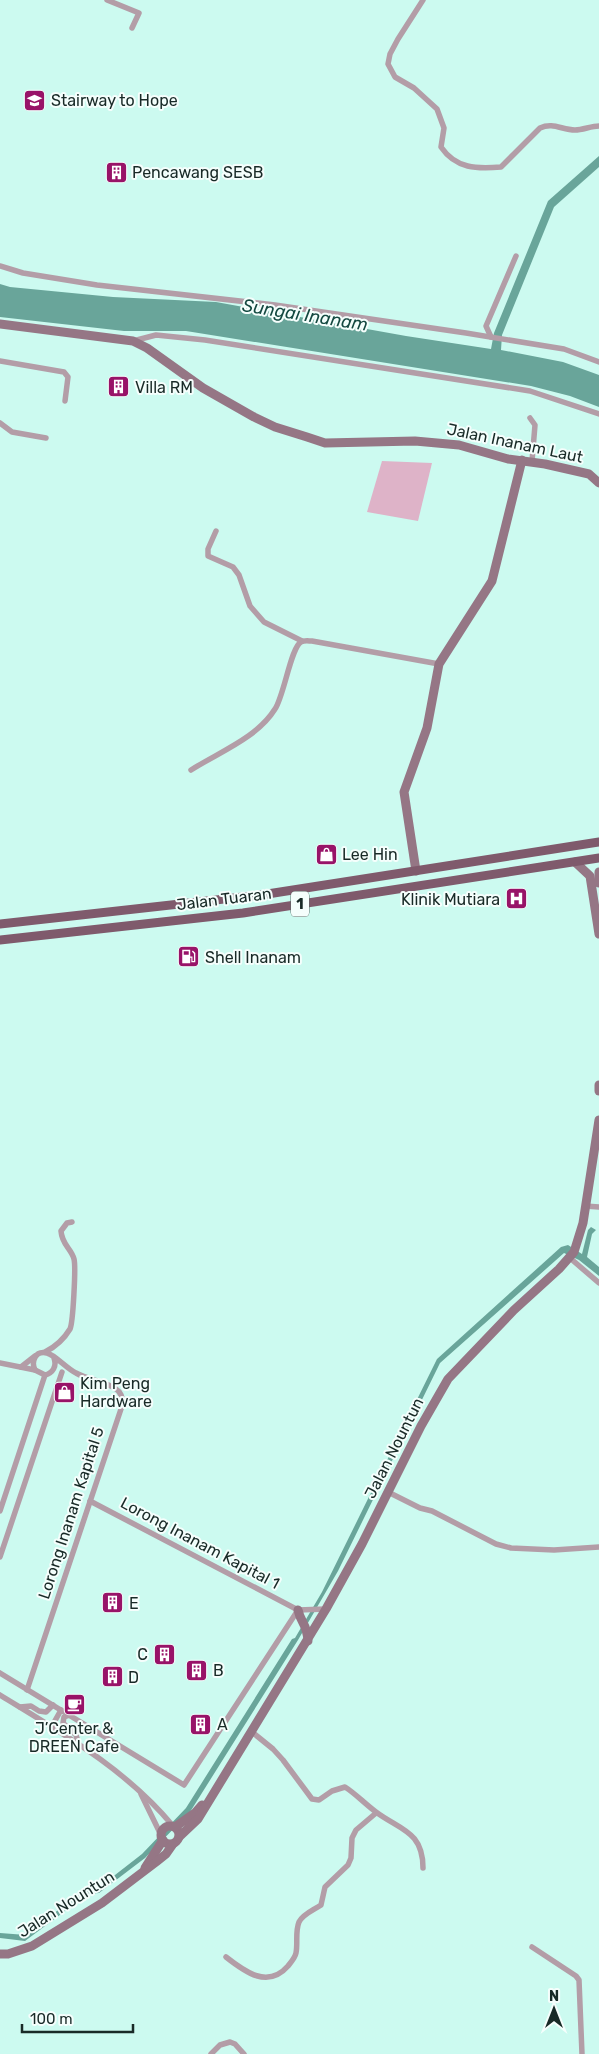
<svg xmlns="http://www.w3.org/2000/svg" width="599" height="2054" font-family="Rubik,sans-serif">
<style>
.green{fill:#deb3c8}
.water{fill:#69a59a}
.lines{fill:none;stroke-linecap:round;stroke-linejoin:round}
.street{stroke:#b39da7;stroke-width:5.5}
.secondary{stroke:#957685;stroke-width:9}
.primary{stroke:#7f5a6c;stroke-width:9}
.labels{text-anchor:middle;dominant-baseline:central;stroke-width:4;stroke-linejoin:round;paint-order:stroke}
.shield{fill:#f5fefc;stroke:#5a6a67;stroke-width:1}
.shield-label{font-size:15px;font-weight:bold;fill:#182a27}
.poi-label{font-size:16px;fill:#182a27;stroke:#f5fefc;text-anchor:start}
.street-label{font-size:16px;fill:#182a27;stroke:#f5fefc}
.water-label{font-size:18px;font-style:italic;fill:#144941;stroke:#f5fefc}
</style>
<rect width="100%" height="100%" fill="#ccfaf0"/>
<path class="green" d="M382 461 432 463 418 521 367 512Z"/>
<g class="water">
<path d="M599 156V167L554 207 502 335 501 350 563 362 599 375V407L570 396 531 386 186 331H124L0 317V284L10 287 113 297 216 302 406 336 491 349 494 333 548 201Z"/>
<path d="M591 1227 596 1230 592 1234 587 1257 599 1267V1276L579 1260 564 1253 440 1363 338 1571 298 1640 190 1812 145 1858 99 1893 88 1894 25 1941 0 1938V1933L26 1935 85 1889H97L142 1854 186 1808 292 1639 295 1638 322 1592 437 1359 561 1247 568 1245 582 1254 588 1230Z"/>
</g>
<g class="lines">
<g class="street">
<path d="M107 0 139 13 132 28"/>
<path d="M423 0 398 39 390 54 388 64 395 77 414 88 437 109 444 128 441 147C456 169 477 169 501 167L540 128C553 122 562 130 575 130 583 130 591 126 599 126"/>
<path d="M0 266 23 273 97 285 275 305 466 333 564 349 599 362"/>
<path d="M491 337 486 326 516 256"/>
<path d="M133 341 156 335 205 340 530 391 599 414"/>
<path d="M0 361 64 372 68 377 65 401"/>
<path d="M530 418 535 425 532 461"/>
<path d="M0 423 12 432 46 438"/>
<path d="M216 531 208 549V556L233 567 239 575 250 606 264 622 302 641"/>
<path d="M191 770C219 752 257 738 275 709 284 696 291 647 301 642 304 640 309 641 312 641L439 664"/>
<path d="M585 1206 599 1207"/>
<path d="M570 1258 599 1283"/>
<path d="M45 1352C55 1347 64 1339 70 1329 73 1323 76 1267 74 1259 71 1248 62 1245 61 1231L67 1223 72 1222"/>
<path d="M0 1363 35 1370"/>
<path d="M21 1367 35 1356"/>
<path d="M388 1492 420 1508 432 1511 496 1544 511 1548 554 1550 599 1547"/>
<path d="M90 1501 298 1610"/>
<path d="M0 1511 45 1375"/>
<path d="M0 1557 62 1372"/>
<path d="M298 1610 326 1609"/>
<path d="M0 1673 184 1785 298 1610"/>
<path d="M27 1690 123 1403C122 1397 121 1392 116 1389 105 1381 88 1380 76 1373 67 1369 55 1355 47 1353 35 1350 31 1362 35 1370L45 1375C53 1373 57 1366 54 1358"/>
<path d="M0 1695C62 1733 126 1769 173 1826"/>
<path d="M20 1707 31 1706 39 1711 46 1712 53 1705"/>
<path d="M70 1715 64 1717 63 1723 76 1735 79 1745"/>
<path d="M52 1726 61 1710"/>
<path d="M252 1732 273 1749 283 1760 312 1799 319 1800 332 1791 345 1787C356 1794 365 1804 376 1812 400 1830 423 1831 423 1868"/>
<path d="M141 1794 161 1835"/>
<path d="M532 1947 576 1976 579 1980 582 2054"/>
<path d="M226 1957C245 1972 268 1989 288 1966 291 1962 295 1958 296 1953 298 1943 295 1932 299 1922 303 1914 314 1910 321 1905L325 1887 348 1865 351 1858 352 1838 356 1830 376 1813"/>
<path d="M211 2054 220 2045 230 2042 235 2044 244 2054"/>
</g>
<g class="secondary">
<path d="M0 324 133 341 147 348 203 388 254 417 275 427 307 437 325 443 415 441 459 445 508 459 545 464 589 474 599 483"/>
<path d="M575 862 590 876 599 934"/>
<path d="M416 871 404 792 427 728 439 664 492 581 522 460"/>
<path d="M599 872V883"/>
<path d="M599 1085V1091"/>
<path d="M298 1610C301 1624 307 1623 308 1641"/>
<circle cx="170" cy="1835" r="9"/>
<path d="M175 1827 195 1813 202 1805"/>
<path d="M179 1837 198 1819 326 1609 362 1544 421 1426 448 1379 514 1310 559 1269 574 1252 583 1223 599 1120"/>
<path d="M145 1868 163 1840"/>
<path d="M0 1954H8L32 1946 102 1903 156 1862 166 1854 173 1844"/>
</g>
<g class="primary">
<path d="M0 924 261 895 599 842"/>
<path d="M0 940 243 913 599 858"/>
</g>
</g>
<defs>
<symbol id="school-square" viewBox="-11 -11 22 22"><rect x="-9" y="-9" width="18" height="18" rx="4" fill="#981368" stroke="#f5fefc"/><path d="M0-5L7-2L0 1L-7-2ZM-4 1L0 2.5L4 1V4Q0 6-4 4Z" fill="#fff"/></symbol>
<symbol id="building-square" viewBox="-11 -11 22 22"><rect x="-9" y="-9" width="18" height="18" rx="4" fill="#981368" stroke="#f5fefc"/><path d="M-4-6H4V6H1V3H-1V6H-4ZM-2.5-4.3h1.7v1.8h-1.7ZM.8-4.3h1.7v1.8H.8ZM-2.5-1h1.7V.8h-1.7ZM.8-1h1.7V.8H.8Z" fill="#fff"/></symbol>
<symbol id="shop-square" viewBox="-11 -11 22 22"><rect x="-9" y="-9" width="18" height="18" rx="4" fill="#981368" stroke="#f5fefc"/><path d="M-5-2.5h2.3a2.7 3.5 0 0 1 5.4 0H5L5.5 6h-11ZM-1.5-2.5h3a1.5 2.3 0 0 0-3 0Z" fill="#fff"/></symbol>
<symbol id="hospital-square" viewBox="-11 -11 22 22"><rect x="-9" y="-9" width="18" height="18" rx="4" fill="#981368" stroke="#f5fefc"/><path d="M-5-5h3v3.5h4V-5h3V5h-3V1.5h-4V5h-3Z" fill="#fff"/></symbol>
<symbol id="fuel-square" viewBox="-11 -11 22 22"><rect x="-9" y="-9" width="18" height="18" rx="4" fill="#981368" stroke="#f5fefc"/><path d="M-5.5-6h7V0h2V4h1.3V-2.5L3-4.5l.8-.8L6-3V5H2.5V1h-1V6h-7ZM-4.2-4.7v3.2H.2V-4.7Z" fill="#fff"/></symbol>
<symbol id="cafe-square" viewBox="-11 -11 22 22"><rect x="-9" y="-9" width="18" height="18" rx="4" fill="#981368" stroke="#f5fefc"/><path d="M-5.5-4.5H6V0H3Q3 3.5 0 3.5H-2.5Q-5.5 3.5-5.5 0ZM3-3.2v2h1.7v-2ZM-6 4.5H4V6H-6Z" fill="#fff"/></symbol>
</defs>
<g fill-rule="evenodd">
<use href="#school-square" x="22" y="88" width="25" height="25"/>
<use href="#building-square" x="104" y="160" width="25" height="25"/>
<use href="#building-square" x="106" y="374" width="25" height="25"/>
<use href="#shop-square" x="314" y="842" width="25" height="25"/>
<use href="#hospital-square" x="504" y="886" width="25" height="25"/>
<use href="#fuel-square" x="176" y="944" width="25" height="25"/>
<use href="#shop-square" x="52" y="1380" width="25" height="25"/>
<use href="#building-square" x="100" y="1590" width="25" height="25"/>
<use href="#building-square" x="152" y="1642" width="25" height="25"/>
<use href="#building-square" x="184" y="1658" width="25" height="25"/>
<use href="#building-square" x="100" y="1664" width="25" height="25"/>
<use href="#cafe-square" x="62" y="1692" width="25" height="25"/>
<use href="#building-square" x="188" y="1712" width="25" height="25"/>
</g>
<g class="labels">
<rect class="shield" x="291" y="891.5" width="18" height="25" rx="4"/>
<g class="shield-label">
<text x="300" y="904">1</text>
</g>
<g class="poi-label">
<text x="51" y="100">Stairway to Hope</text>
<text x="132" y="172">Pencawang SESB</text>
<text x="135" y="387">Villa RM</text>
<text x="342" y="854">Lee Hin</text>
<text x="500" y="899" text-anchor="end">Klinik Mutiara</text>
<text x="205" y="957">Shell Inanam</text>
<text x="80" y="1383">Kim Peng<tspan x="80" dy="18">Hardware</tspan></text>
<text x="129" y="1603">E</text>
<text x="148" y="1654" text-anchor="end">C</text>
<text x="213" y="1670">B</text>
<text x="128" y="1677">D</text>
<text x="217" y="1724">A</text>
<text x="74" y="1728" text-anchor="middle">J’Center &amp;<tspan x="74" dy="18">DREEN Cafe</tspan></text>
</g>
<g class="street-label">
<text transform="translate(515 443) rotate(12)">Jalan Inanam Laut</text>
<text transform="translate(224 899) rotate(-7)">Jalan Tuaran</text>
<text transform="translate(394 1448) rotate(-63)">Jalan Nountun</text>
<text transform="translate(71 1513) rotate(-72)">Lorong Inanam Kapital 5</text>
<text transform="translate(200 1543) rotate(28)">Lorong Inanam Kapital 1</text>
<text transform="translate(66 1904) rotate(-32)">Jalan Nountun</text>
</g>
<g class="water-label">
<text transform="translate(305 315) rotate(9)">Sungai Inanam</text>
</g>
</g>
<g transform="translate(554 2009)" stroke="#f5fefc" stroke-width="4" paint-order="stroke">
<path d="M0-4L9 19L0 12L-9 19Z" fill="#182a27"/>
<text y="-8" font-size="14" font-weight="bold" text-anchor="middle" fill="#182a27">N</text>
</g>
<path d="M22 2024v8h111v-8" fill="none" stroke="#182a27" stroke-width="2.5"/>
<text x="30" y="2024" font-size="15" fill="#182a27" stroke="#f5fefc" stroke-width="4" paint-order="stroke">100 m</text>
</svg>
